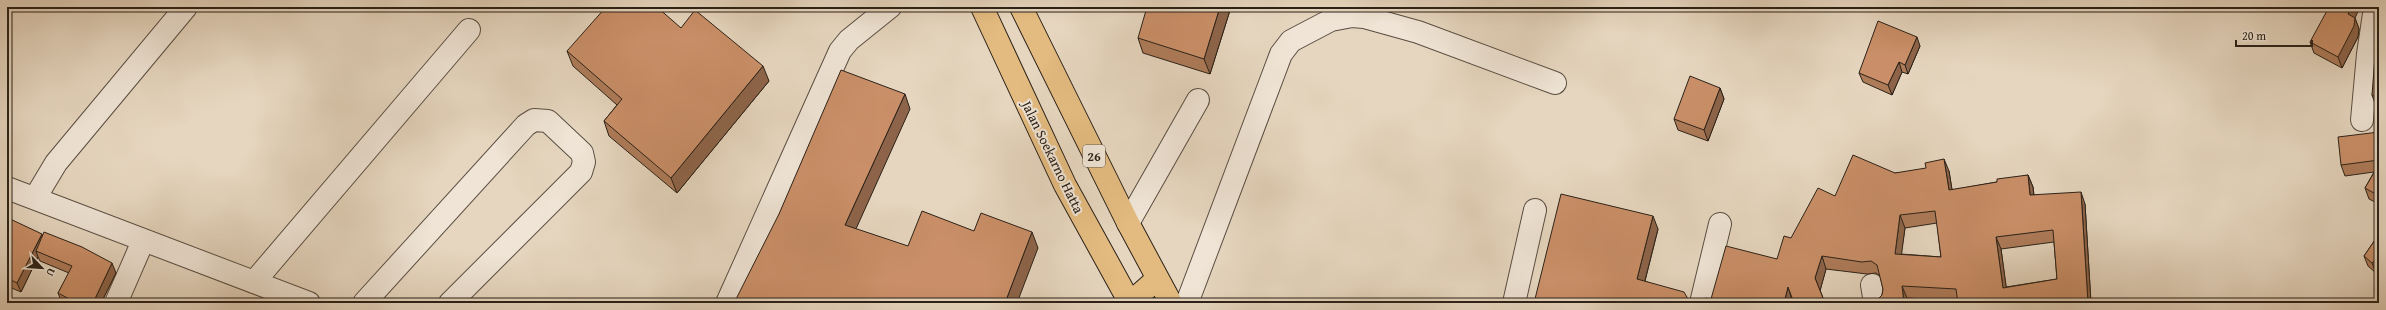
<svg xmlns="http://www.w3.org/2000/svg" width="2386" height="310" font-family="'Gentium Book Plus',serif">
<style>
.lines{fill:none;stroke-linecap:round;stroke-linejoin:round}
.minor-casing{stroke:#594e42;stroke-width:24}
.highway-casing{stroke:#2a2118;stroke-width:24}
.minor{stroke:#efe4d5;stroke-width:22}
.highway{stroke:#e3bb80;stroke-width:22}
.wall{fill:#ae7b59;stroke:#2a2118;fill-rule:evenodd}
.shaded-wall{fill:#8d6449;stroke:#2a2118}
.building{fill:#ca8f68;stroke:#2a2118;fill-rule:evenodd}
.labels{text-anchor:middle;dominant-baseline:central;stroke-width:4;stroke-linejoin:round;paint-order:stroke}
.shield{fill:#efe4d5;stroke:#655c51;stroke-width:1}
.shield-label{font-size:13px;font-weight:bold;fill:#2a2118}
.street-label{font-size:14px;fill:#2a2118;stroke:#efe4d5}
</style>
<rect width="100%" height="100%" fill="#e6d6bf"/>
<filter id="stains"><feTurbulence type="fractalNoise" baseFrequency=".005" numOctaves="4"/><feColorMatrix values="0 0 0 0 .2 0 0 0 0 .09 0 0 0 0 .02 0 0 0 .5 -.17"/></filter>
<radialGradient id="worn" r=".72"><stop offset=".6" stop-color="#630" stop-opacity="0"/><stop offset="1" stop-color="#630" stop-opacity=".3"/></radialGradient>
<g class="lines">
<defs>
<g id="minor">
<path d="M2362 120 2368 54 2375 7"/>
<path d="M7 188 309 303"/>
<path d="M35 198 56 163 186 7"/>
<path d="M1128 223 1198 100"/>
<path d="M254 282 469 30"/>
<path d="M1872 285 1875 303"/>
<path d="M116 303 143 241"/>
<path d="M364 303 526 125 534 120 548 121 582 153 584 162 581 172 450 303"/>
<path d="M727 303 840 51 849 40 890 7"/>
<path d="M1187 303 1275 70 1281 54 1291 41 1331 20 1352 16 1364 17 1418 32 1555 83"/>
<path d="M1514 303 1535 210"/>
<path d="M1701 303 1720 224"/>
</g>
<g id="highway">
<path d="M982 7 1065 185 1130 303"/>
<path d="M1021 7 1128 223 1171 303"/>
<path d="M1130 303 1157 279"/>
</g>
</defs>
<use href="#minor" class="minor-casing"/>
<use href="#highway" class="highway-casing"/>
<use href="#minor" class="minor"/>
<use href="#highway" class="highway"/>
</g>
<g class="wall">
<path d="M1231 7 1210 74 1143 53 1138 38Z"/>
<path d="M2355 18 2359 29 2358 37 2342 68 2314 53 2310 42Z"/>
<path d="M681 28 769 81 677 193 609 136 604 121 617 105 573 66 567 51Z"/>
<path d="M1920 46 1908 74 1902 72 1892 95 1863 82 1859 73Z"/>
<path d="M2379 58V108L2376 106 2372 95Z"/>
<path d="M1720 88 1724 99 1708 141 1678 130 1674 119Z"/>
<path d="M2379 132V204L2369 199 2365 188 2374 172 2345 176 2341 165Z"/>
<path d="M1949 171 1952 190 1997 182 2028 175 2033 187 2034 195 2085 204 2091 303H1958V301L1907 298V303H1875L1882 295 1883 289 1880 276 1876 273 1867 274 1826 269 1820 290 1825 303H1794L1792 300V303H1534L1658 229 1645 281 1688 299 1694 303 1700 302 1711 299 1777 259 1791 238 1835 196 1895 173ZM1937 223 1941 257 1901 254 1905 228ZM2054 242 2057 279 2006 287 2001 249Z"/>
<path d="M7 220 42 236 116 273 101 303H62L58 293 69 273 40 261 38 257 21 292 7 286Z"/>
<path d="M2379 234 2376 273 2368 266 2364 256Z"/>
</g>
<g class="shaded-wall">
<path d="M1220 7H1231L1210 74 1204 59Z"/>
<path d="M2351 7H2360L2355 18 2359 29 2358 37 2342 68 2338 57 2348 14Z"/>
<path d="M1917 37 1920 46 1908 74 1905 65Z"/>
<path d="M1899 62 1902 72 1892 95 1888 85Z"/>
<path d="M763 66 769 81 677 193 671 178Z"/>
<path d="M1720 88 1724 99 1708 141 1704 130Z"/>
<path d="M905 94 910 109 851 240 845 225Z"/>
<path d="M1944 159 1949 171 1954 202 1949 190Z"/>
<path d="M2028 175 2033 187 2035 208 2030 195Z"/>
<path d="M2081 192 2085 204 2091 303H2088Z"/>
<path d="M1900 215 1905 228 1900 266 1895 254Z"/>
<path d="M1653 216 1658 229 1642 292 1637 279Z"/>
<path d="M1032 232 1038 248 1017 303H1005Z"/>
<path d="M42 234 45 243 36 251 38 257 21 292 17 283Z"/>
<path d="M1996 237 2001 249 2008 300 2003 288Z"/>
<path d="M1822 256 1826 269 1820 291 1815 278Z"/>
<path d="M2379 256V270L2376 273 2372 263Z"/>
<path d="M112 263 116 273 101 303H93Z"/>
<path d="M1902 286 1907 298V303H1904Z"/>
<path d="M1788 287 1792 300V303H1784Z"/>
</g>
<g class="building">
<path d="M606 7H657L681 28 695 10 763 66 671 178 604 121 622 99 567 51Z"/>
<path d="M1147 7H1220L1204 59 1138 38Z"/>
<path d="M2329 7H2351L2348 14 2355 18 2354 26 2338 57 2310 42Z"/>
<path d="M1878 21 1917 37 1905 65 1899 62 1888 85 1859 73Z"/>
<path d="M2375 56 2379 58V99L2372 95Z"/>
<path d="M841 70 905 94 845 225 908 246 922 211 974 231 981 213 1032 232 1005 303H734L779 214Z"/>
<path d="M1690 76 1720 88 1704 130 1674 119Z"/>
<path d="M2379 132V160L2341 165 2338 137Z"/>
<path d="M1853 155 1895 173 1926 168 1925 163 1944 159 1949 190 1997 182V179L2028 175 2030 195 2081 192 2088 303H1958L1956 289 1902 286 1904 303H1875V302L1882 295 1883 289 1877 265 1871 261 1862 262 1822 256 1815 278 1825 303H1794L1788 287 1784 303H1534L1561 194 1653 216 1637 279 1684 292 1688 299 1694 303 1700 302 1706 298 1711 299 1726 246 1777 259 1784 236 1791 238 1818 188 1835 196ZM1935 211 1941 257 1895 254 1900 215ZM2053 230 2057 279 2003 288 1996 237Z"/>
<path d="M2379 164V196L2365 188Z"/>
<path d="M8 218 42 234 17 283 7 278V220Z"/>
<path d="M44 232 82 247 112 263 93 303H77L58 293 72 266 36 251Z"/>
<path d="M2379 234V256L2372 263 2364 256Z"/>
<path d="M9 297 20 303H7V301Z"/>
</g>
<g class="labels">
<rect class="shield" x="1083" y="145" width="22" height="22" rx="3"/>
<g class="shield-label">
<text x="1094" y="156">26</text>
</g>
<g class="street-label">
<text transform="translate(1053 157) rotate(64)">Jalan Soekarno Hatta</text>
</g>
</g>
<rect width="2386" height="310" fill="none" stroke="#e6d6bf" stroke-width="24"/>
<rect x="8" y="8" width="2370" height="294" fill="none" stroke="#2a2118" stroke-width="2"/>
<rect x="12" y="12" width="2362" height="286" fill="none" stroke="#2a2118"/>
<g transform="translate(42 268) rotate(115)" stroke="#efe4d5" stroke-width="3" paint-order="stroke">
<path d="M0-3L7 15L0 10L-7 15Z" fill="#2a2118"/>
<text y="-6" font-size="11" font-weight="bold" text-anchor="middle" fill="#2a2118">U</text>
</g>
<path d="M2236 40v6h76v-6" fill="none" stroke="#2a2118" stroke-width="2"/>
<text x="2242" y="40" font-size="12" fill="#2a2118" stroke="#efe4d5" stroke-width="3" paint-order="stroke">20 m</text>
<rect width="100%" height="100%" filter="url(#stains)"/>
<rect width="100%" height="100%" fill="url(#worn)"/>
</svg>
